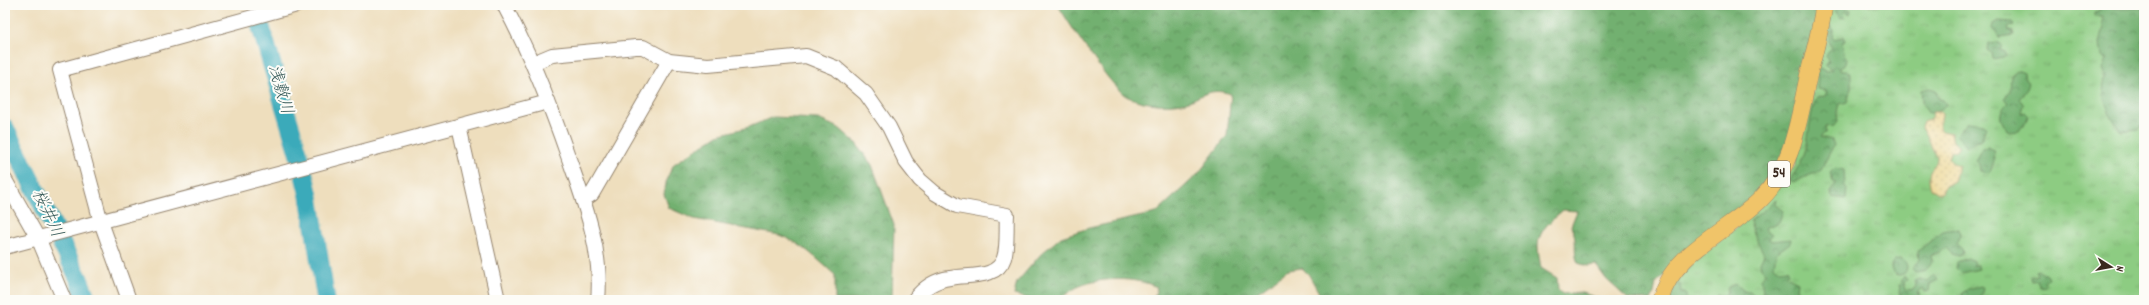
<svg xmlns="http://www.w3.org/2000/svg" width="2149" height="305" font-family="Dekko,'Klee One',sans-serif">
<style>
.grass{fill:url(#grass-tufts);stroke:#647b50}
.forest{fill:url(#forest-crowns);stroke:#566d47}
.sand{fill:url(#sand-dots);stroke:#94825e}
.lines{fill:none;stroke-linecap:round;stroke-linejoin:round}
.river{stroke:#3baaba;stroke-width:19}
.minor-casing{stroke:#94846e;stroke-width:16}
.major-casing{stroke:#94846e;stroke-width:18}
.minor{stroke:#fff;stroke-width:14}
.major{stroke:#f0c469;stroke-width:17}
.labels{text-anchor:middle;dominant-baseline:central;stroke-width:4;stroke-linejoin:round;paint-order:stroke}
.shield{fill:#fdfcf7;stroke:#75695f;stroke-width:1}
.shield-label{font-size:15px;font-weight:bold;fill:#3b2a1e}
.water-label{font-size:17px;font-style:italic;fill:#3b5d5c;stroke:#fdfcf7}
</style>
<defs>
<pattern id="grass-tufts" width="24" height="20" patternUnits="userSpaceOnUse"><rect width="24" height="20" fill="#8dcc82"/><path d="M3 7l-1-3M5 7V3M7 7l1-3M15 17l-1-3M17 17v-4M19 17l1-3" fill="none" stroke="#7baf70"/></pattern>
<pattern id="forest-crowns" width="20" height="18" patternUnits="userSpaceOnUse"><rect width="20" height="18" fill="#72b070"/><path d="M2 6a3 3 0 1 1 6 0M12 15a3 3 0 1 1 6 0" fill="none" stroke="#5f8f5b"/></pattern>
<pattern id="sand-dots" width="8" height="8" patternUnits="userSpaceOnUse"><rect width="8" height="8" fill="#eeda9e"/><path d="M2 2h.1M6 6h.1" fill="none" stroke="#cdbb88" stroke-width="1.8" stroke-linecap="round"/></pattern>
</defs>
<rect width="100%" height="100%" fill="#fdfcf7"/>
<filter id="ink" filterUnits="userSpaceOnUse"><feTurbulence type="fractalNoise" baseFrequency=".025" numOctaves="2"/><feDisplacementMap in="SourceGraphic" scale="8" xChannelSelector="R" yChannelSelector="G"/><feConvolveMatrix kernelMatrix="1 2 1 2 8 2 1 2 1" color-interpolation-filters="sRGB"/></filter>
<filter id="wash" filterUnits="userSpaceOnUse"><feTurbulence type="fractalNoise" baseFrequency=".012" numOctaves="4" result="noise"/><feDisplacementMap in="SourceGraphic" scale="16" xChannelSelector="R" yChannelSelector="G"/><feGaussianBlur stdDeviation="0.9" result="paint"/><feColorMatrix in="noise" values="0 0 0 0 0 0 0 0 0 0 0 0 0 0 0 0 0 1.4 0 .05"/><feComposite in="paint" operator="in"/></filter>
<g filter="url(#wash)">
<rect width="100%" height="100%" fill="#eedebd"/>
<path class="grass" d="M1827 5H2144V300H1666L1672 285 1695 261 1758 210 1795 165 1813 93Z"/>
<g class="forest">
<path d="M1058 5H1823L1800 137 1748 204 1730 213 1656 283 1654 293 1651 300 1628 299 1606 279 1596 265 1587 266 1578 263C1572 249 1579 241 1571 226L1577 211 1563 210C1552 220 1538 230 1538 247 1538 254 1540 261 1541 268L1557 278 1558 289 1562 294 1583 293 1604 300H1323L1309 275 1302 268 1288 270 1247 300H1154L1157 287C1135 277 1102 277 1080 286 1071 289 1063 299 1053 300 1039 302 1027 298 1014 295L1017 282 1041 254 1061 237 1089 228 1156 213 1198 174 1227 136 1231 94C1207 86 1201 99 1182 103 1165 106 1144 104 1128 97 1114 92 1067 21 1058 5Z"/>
<path d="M2097 5C2104 5 2108 7 2115 8 2124 10 2135 8 2144 7V124L2139 129 2121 131C2110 119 2098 93 2106 77L2102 70 2106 59 2102 57 2100 43 2104 27 2102 22 2103 16H2094V12L2099 10Z"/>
<path d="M1842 6 1851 10 1850 14 1846 11 1844 12 1845 17 1841 18 1835 11Z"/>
<path d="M1998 21 2012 22 2014 26 2009 27 2008 30 2013 32 2014 35 2000 37 1992 29 1993 24Z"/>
<path d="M1831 27 1834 30 1833 39 1844 37 1845 41 1842 43 1845 57 1847 59 1846 64 1840 68V70H1846L1851 74V88L1847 102 1840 104 1837 115 1838 121 1834 126 1825 127 1826 132 1820 137 1832 140 1834 145 1820 171 1793 182 1790 180C1797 170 1805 156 1807 143 1810 128 1810 112 1817 97L1825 96 1827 91 1818 89 1819 76 1816 71 1820 68 1825 71 1832 70 1826 66 1827 63 1830 62 1826 56 1832 47 1828 42 1830 34 1826 30Z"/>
<path d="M1997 42 2002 45 2000 50 2005 52 2006 55 2003 57 1992 59 1991 53 1987 50 1988 43Z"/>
<path d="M2017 70 2024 73 2025 80 2029 83 2027 89 2019 98 2023 104 2021 113 2024 112 2028 116 2026 121 2019 131 2009 132C2000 121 1996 112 2009 103L2005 98 2010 92 2011 75Z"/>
<path d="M1930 88 1936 90 1938 98 1943 100 1946 104C1942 112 1936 113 1928 113L1922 101 1921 90Z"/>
<path d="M773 117 818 119 839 128 855 142 872 165 894 225 892 300H835V275C817 259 802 243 779 235L694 219 669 208 664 194 667 178 674 164 718 135 749 127Z"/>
<path d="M1967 122 1984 124 1986 127 1981 140 1967 146 1956 135Z"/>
<path d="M1988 147 1993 150C1994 157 1995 168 1989 173L1980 171 1979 164 1975 161 1982 148Z"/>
<path d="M1835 168 1844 170 1845 186 1847 189 1846 199 1832 197 1831 193 1836 183 1833 182 1830 173Z"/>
<path d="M1776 200 1775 205 1783 211 1779 222 1765 228 1767 232 1773 234 1769 238 1771 241 1791 239 1790 243 1776 253 1774 266 1780 270 1787 269 1789 273 1786 276 1798 282 1796 297 1792 300H1715L1717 295 1722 298 1726 294 1728 287 1736 284 1744 291H1750L1754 295 1760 298 1763 291 1761 279 1766 273 1761 268 1760 262 1764 254C1758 243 1753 233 1750 221Z"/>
<path d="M1954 229H1959L1960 235 1956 244 1962 249 1963 253 1959 256 1952 254 1946 248 1940 252 1931 255 1932 262 1927 270 1915 272 1912 268 1919 260 1918 251 1943 231Z"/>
<path d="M1968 258 1973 261 1974 266 1977 265 1979 269 1961 273 1956 268 1957 262Z"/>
<circle cx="1899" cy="267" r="8"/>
<path d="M2038 270 2046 274 2048 278 2044 282 2046 285 2043 288 2039 286 2037 280 2032 281 2031 277 2037 275 2036 271Z"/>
<path d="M1934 275 1938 280 1930 284 1929 291 1925 292 1923 288 1917 293 1920 294 1915 300H1902C1899 293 1900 283 1904 276L1907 280 1904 282 1906 289 1913 290 1916 286 1914 281 1919 279 1928 281Z"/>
<path d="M1680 284 1681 292H1685L1687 300H1667L1674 285Z"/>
<path d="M1981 286 1983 289 1980 298 1961 300V294L1968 289Z"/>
<path d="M2044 294 2066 297V300H2037Z"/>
</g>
<path class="sand" d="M1933 112H1940L1942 114C1941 126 1934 131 1951 133L1953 142 1959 146 1957 150 1951 152 1949 158 1952 163 1959 165 1956 173 1955 181 1945 186 1942 193H1939L1931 189C1924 164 1938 170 1937 156 1929 147 1931 136 1921 128L1923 122 1930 120Z"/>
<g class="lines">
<g class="river">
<path d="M259 21 300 159"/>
<path d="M5 128 79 279 87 300"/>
<path d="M304 175 309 196 326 300"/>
</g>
</g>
</g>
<g filter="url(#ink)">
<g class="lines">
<defs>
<g id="minor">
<path d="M504 5C530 53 550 104 568 156 584 202 603 250 598 300"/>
<path d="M533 63 552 55 636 47H643L669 61 708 65 806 56 836 68 866 94 889 127 906 162 920 180 935 193 957 206 1007 215C1006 229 1008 246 1004 258 997 280 967 274 950 278 935 280 923 288 914 300"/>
<path d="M459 126 498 300"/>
<path d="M5 180 39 240 64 300"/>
<path d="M583 200 592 194 669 61"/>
<path d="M5 247 548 102"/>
<path d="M129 300 101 222 60 70 297 5"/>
</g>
<path id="major" d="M1660 300C1672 252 1729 231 1761 199 1794 166 1799 116 1809 73 1815 50 1821 28 1824 5"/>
</defs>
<use href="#minor" class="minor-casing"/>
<use href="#major" class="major-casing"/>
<use href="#minor" class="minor"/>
<use href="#major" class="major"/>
</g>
</g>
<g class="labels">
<rect class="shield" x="1768" y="161" width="22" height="26" rx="3"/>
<g class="shield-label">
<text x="1779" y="174">54</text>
</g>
<g class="water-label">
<text transform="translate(279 90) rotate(74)">浅敷川</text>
<text transform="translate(46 214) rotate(65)">桜井川</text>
</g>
</g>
<rect width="2149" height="305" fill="none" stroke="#fdfcf7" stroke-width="20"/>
<g transform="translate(2111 267) rotate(101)" stroke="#fdfcf7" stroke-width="3" paint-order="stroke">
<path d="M0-3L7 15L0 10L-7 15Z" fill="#3b2a1e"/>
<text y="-6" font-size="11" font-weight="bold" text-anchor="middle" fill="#3b2a1e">N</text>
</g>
</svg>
